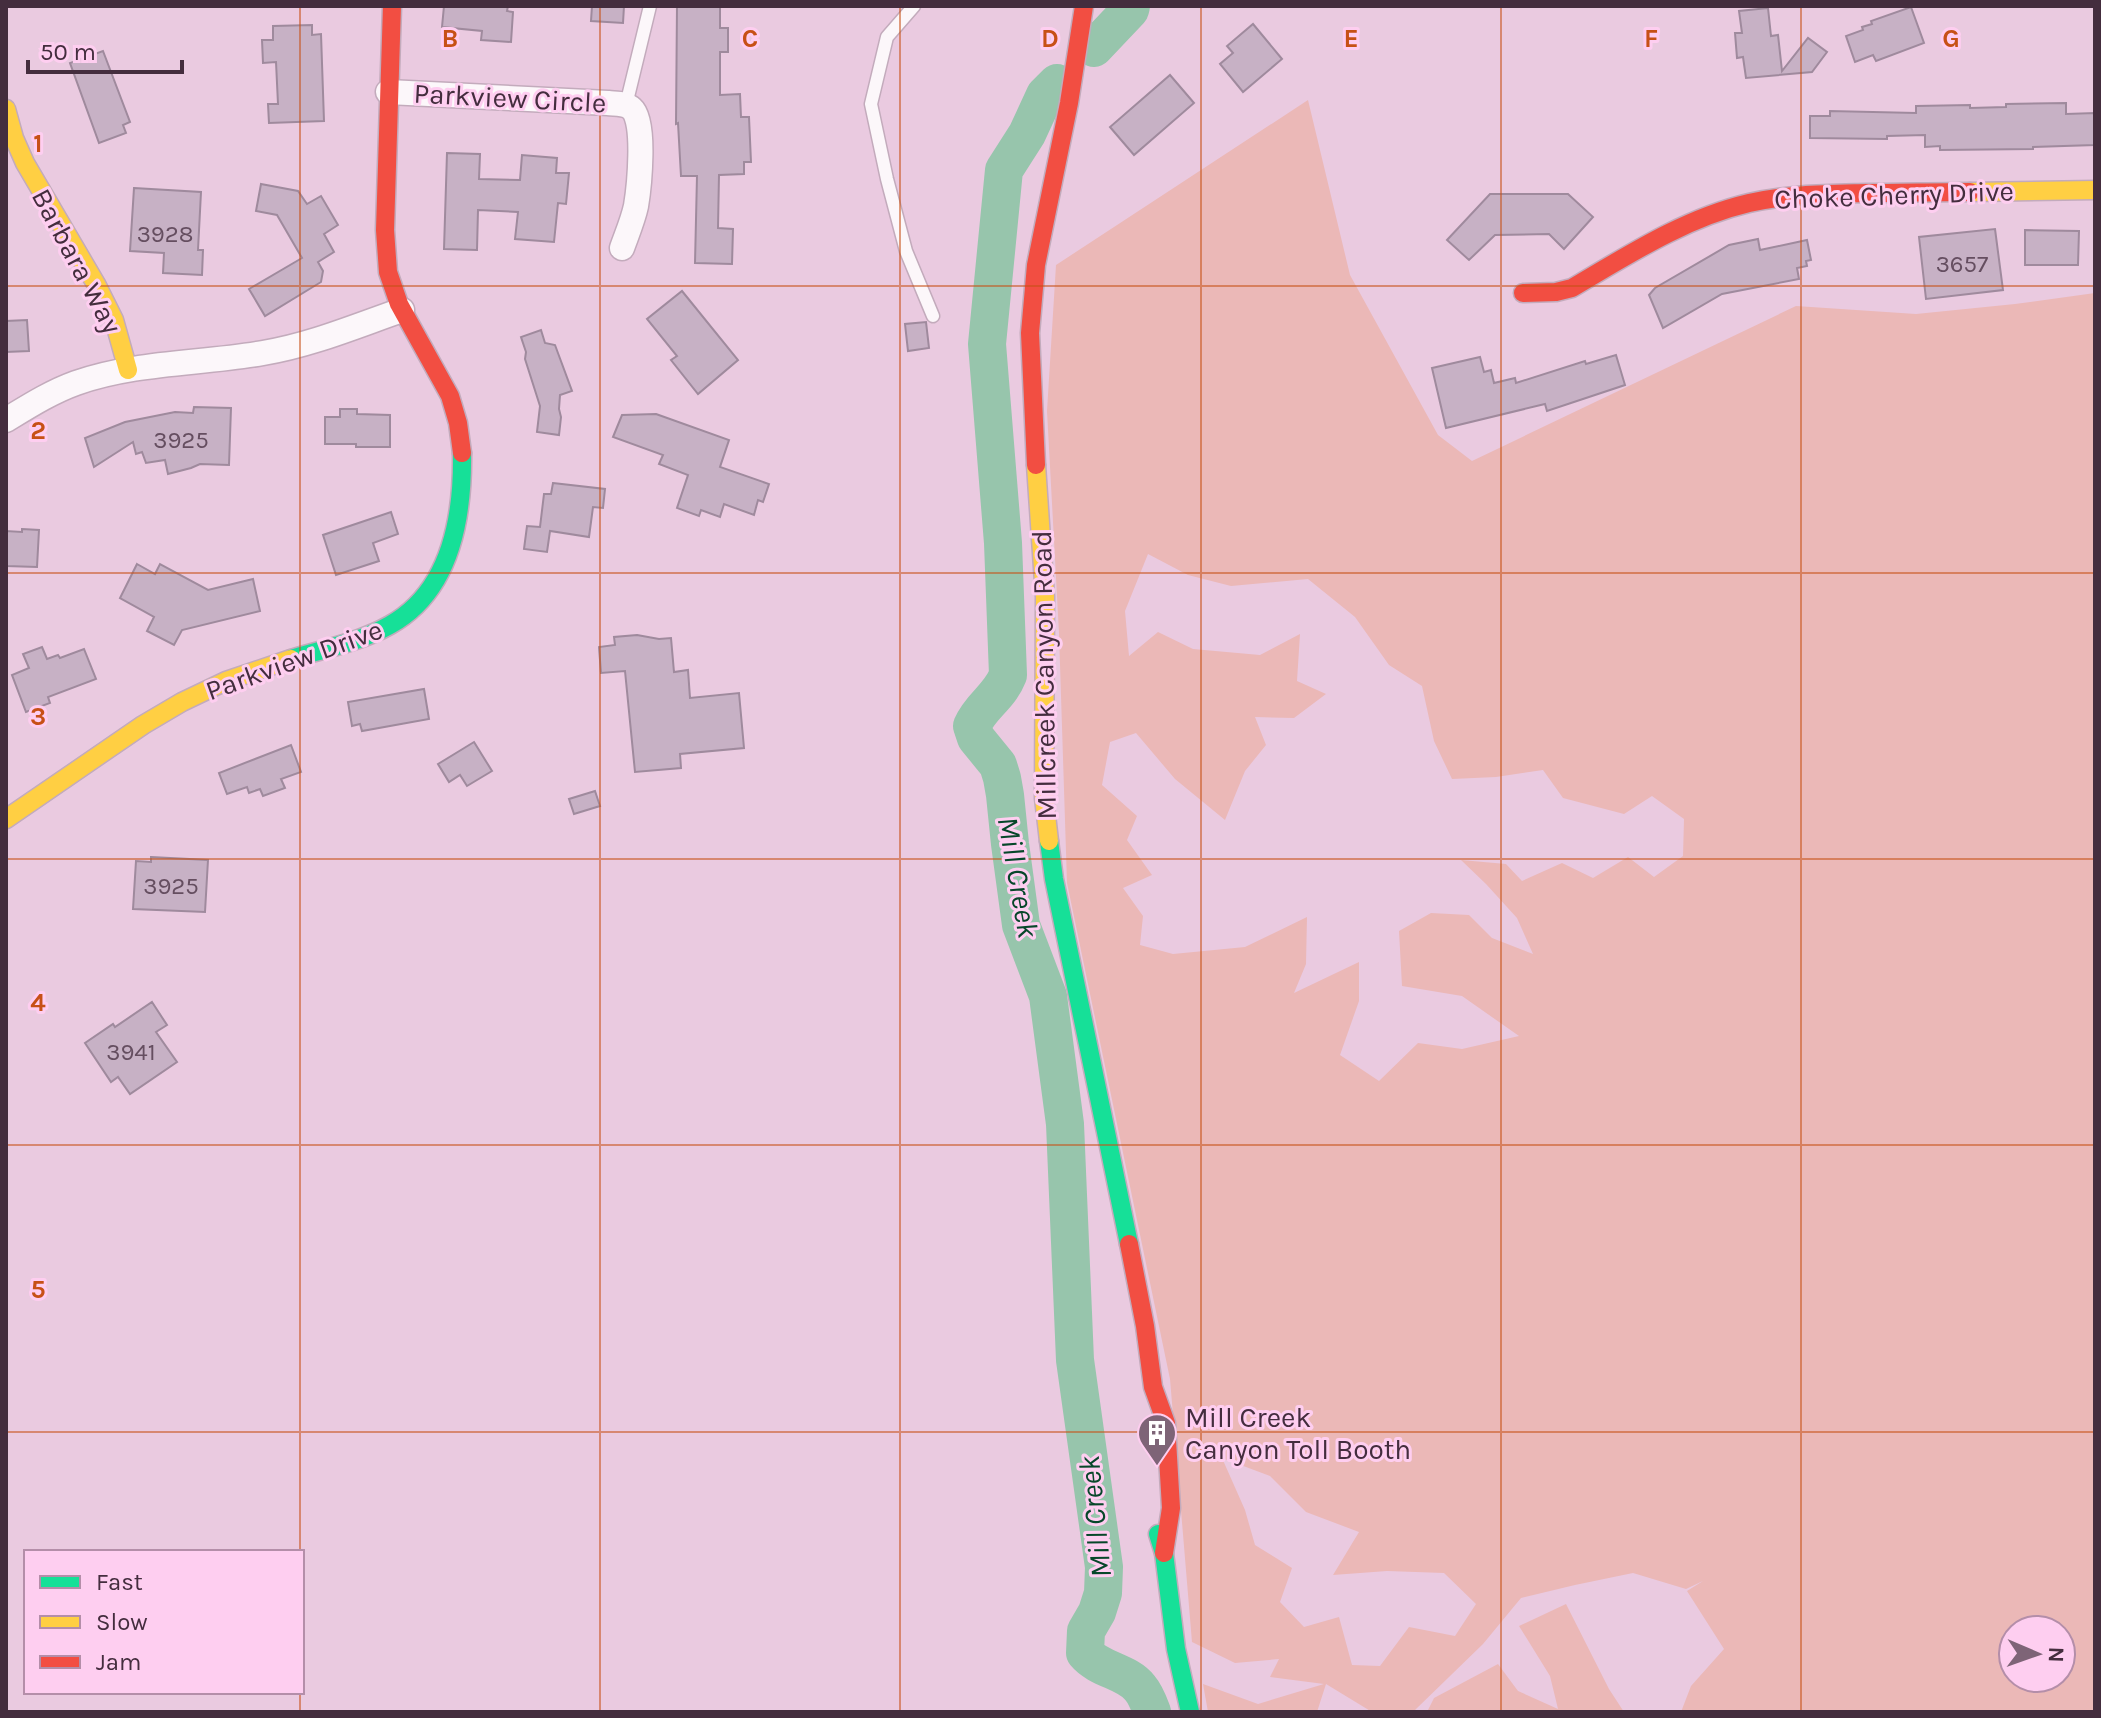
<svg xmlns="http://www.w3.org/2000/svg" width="2101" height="1718" font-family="Karla,sans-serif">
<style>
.green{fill:#ebb8b7;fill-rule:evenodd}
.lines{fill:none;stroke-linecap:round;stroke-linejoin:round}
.river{stroke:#97c5ac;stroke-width:38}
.building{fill:#c7b1c5;stroke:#9f8a9d;stroke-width:2}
.lane-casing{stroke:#c3abbc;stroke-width:15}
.street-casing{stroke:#c3abbc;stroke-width:27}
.fast-casing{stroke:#c3abbc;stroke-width:21}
.slow-casing{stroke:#c3abbc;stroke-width:21}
.jam-casing{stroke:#c3abbc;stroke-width:21}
.lane{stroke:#fcf7fa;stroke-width:12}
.street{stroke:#fcf7fa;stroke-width:24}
.fast{stroke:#16e098;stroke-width:18}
.slow{stroke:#ffcf43;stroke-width:18}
.jam{stroke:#f24e42;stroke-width:18}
.grid{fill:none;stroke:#c75016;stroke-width:2;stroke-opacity:0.55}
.labels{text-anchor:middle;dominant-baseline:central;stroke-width:6;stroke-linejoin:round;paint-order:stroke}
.number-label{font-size:24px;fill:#654e60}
.street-label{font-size:28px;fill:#442d3e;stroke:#fecef0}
.poi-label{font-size:28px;fill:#442d3e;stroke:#fecef0;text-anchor:start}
.water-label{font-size:30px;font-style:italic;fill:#07472a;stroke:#fecef0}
.grid-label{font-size:26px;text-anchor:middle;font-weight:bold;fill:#c75016;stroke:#fecef0;stroke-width:6;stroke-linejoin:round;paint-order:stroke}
</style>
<rect width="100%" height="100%" fill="#eacae0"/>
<g class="green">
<path d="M1308 100 1350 275 1438 435 1472 461 1796 306 1916 314 2015 304 2095 293V1712H1681L1691 1686 1724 1649 1687 1591 1703 1581 1686 1589 1633 1573 1575 1585 1521 1598 1483 1644 1415 1710 1400 1712H1372L1326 1684 1317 1712H1208L1203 1684 1258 1704 1324 1684 1270 1677 1279 1659 1235 1663 1192 1642 1170 1379 1067 883 1059 633 1047 411 1056 265ZM1148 554 1188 575 1231 586 1308 579 1355 617 1389 665 1422 686 1434 741 1452 779 1496 777 1543 770 1563 798 1624 814 1652 796 1684 819 1683 856 1654 877 1628 857 1593 878 1562 863 1522 881 1506 864 1461 860 1486 884 1517 918 1533 954 1492 938 1469 915 1431 913 1399 931 1402 986 1462 996 1519 1036 1462 1049 1418 1043 1379 1081 1340 1055 1359 1001V962L1294 993 1306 964 1307 917 1245 947 1173 954 1140 945 1143 916 1123 888 1152 875 1127 840 1137 816 1102 785 1110 742 1136 733 1175 779 1225 820 1245 771 1266 745 1255 717 1294 718 1326 694 1297 681 1300 634 1260 655 1193 649 1158 632 1129 656 1125 611ZM1222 1458 1270 1476 1306 1512 1359 1532 1333 1575 1387 1571 1444 1573 1476 1604 1455 1636 1409 1627 1380 1666 1352 1665 1339 1617 1304 1627 1280 1602 1292 1568 1255 1545 1245 1510ZM2013 1630H2061V1678H2013Z"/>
<path d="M1566 1604 1609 1689 1624 1712H1427L1434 1698 1498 1664 1518 1691 1558 1709 1550 1676 1519 1626Z"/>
</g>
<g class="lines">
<g class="river">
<path d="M1094 48 1130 10 1131 6"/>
<path d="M1057 83 1045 95 1027 134 1004 170 987 344 1003 543 1008 675C999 698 981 705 972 726L976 738 998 765 1002 778 1005 795 1010 844 1021 925 1048 996 1065 1124 1075 1360 1104 1567 1103 1593 1097 1612 1086 1631 1085 1653C1099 1670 1127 1671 1140 1688 1146 1695 1149 1704 1152 1712"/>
</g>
</g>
<g class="building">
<path d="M444 6H508L507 11 513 12 511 42 481 40 482 31 442 27Z"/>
<path d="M592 6H624L623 23 591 21Z"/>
<path d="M677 6H720V28H728V52H720V95L740 94 741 117H749L751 162H744V174L719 175 718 228 733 229 732 264 695 263 697 176H681L678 123 676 124Z"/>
<path d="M1911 7 1924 43 1876 61 1873 55 1855 62 1846 36 1863 30 1862 27 1872 24 1871 21Z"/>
<path d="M1768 8 1771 36 1778 35 1782 71 1808 38 1827 52 1812 72 1746 78 1743 57 1737 58 1735 33H1742L1739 11Z"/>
<path d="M1253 24 1282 59 1243 92 1220 64 1233 53 1227 46Z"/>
<path d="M312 25V35L321 34 324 121 269 123 268 104H278L276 62 263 63 262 40H273V26Z"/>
<path d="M103 51 130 122 123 125 126 133 99 143 70 63Z"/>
<path d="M1170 75 1194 103 1134 155 1110 127Z"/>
<path d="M2066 103V114L2095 113V145L2033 147V149L1940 150V146L1925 147V135L1887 136V139L1810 138V116H1830V111L1916 113V106L1970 105V108L2006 107V104Z"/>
<path d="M447 153 480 154 479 179 520 180 522 155 557 158 556 173H569L566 204 558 203 554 242 515 239 518 212 478 210 477 250 444 249Z"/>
<path d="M261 184 298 191 307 204 321 196 338 225 324 234 334 252 318 262 323 271 321 282 265 316 249 289 302 258 277 215 256 211Z"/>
<path d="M134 188 201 192 198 250H203L202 275 163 273 164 253 130 251Z"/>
<path d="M1490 194H1568L1593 217 1564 249 1549 234 1495 235 1469 260 1447 240Z"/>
<path d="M1995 229 2003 290 1926 299 1919 237Z"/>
<path d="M2025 230 2079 231 2078 265H2025Z"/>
<path d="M1758 239 1760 250 1807 240 1811 260 1806 261 1807 266 1797 268 1799 279 1722 294 1663 328 1649 295 1655 288 1729 245Z"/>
<path d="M682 291 738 360 698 394 671 360 677 356 647 319Z"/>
<path d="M27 320 29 351 6 352V321Z"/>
<path d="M926 322 929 348 908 351 905 324Z"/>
<path d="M541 330 545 343 555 345 572 391 560 395 559 409 561 417 559 435 537 432 540 406 525 359 526 352 521 337Z"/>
<path d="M1616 355 1625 385 1547 411 1545 404 1446 428 1432 368 1480 357 1484 372 1491 370 1494 383 1515 378 1516 383 1585 361 1586 364Z"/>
<path d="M194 407 231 408 229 465 200 464 191 468 168 474 165 460 146 463 142 452 136 454 133 442 94 467 85 438 125 422 175 412 193 413Z"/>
<path d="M340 409H357V414L390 415V447H356V444H325V417H340Z"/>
<path d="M656 414 729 440 720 467 769 484 763 502 758 500 754 515 724 504 720 517 701 510 699 516 677 508 688 475 659 464 663 455 613 437 622 415Z"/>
<path d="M553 483 605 489 603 508 593 507 589 537 550 531 547 552 524 549 527 526 540 527 544 494H551Z"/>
<path d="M391 512 398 534 373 543 379 561 336 575 323 535Z"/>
<path d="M22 529 39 530 37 567 6 566V531L22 532Z"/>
<path d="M137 564 155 574 160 564 208 590 253 579 260 611 182 630 174 645 147 631 154 617 120 598Z"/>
<path d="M637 635 659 639 671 638 674 672 688 670 690 698 739 693 744 748 680 754 681 768 635 772 625 671 601 673 599 647 615 645 614 637Z"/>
<path d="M42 647 47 659 58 655 60 658 84 649 96 679 48 697 50 703 26 712 12 675 29 668 23 654Z"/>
<path d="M424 689 429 719 362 731 360 724 352 726 348 702Z"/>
<path d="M474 742 492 771 467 786 460 775 449 782 438 764Z"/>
<path d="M291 745 301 772 281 779 285 788 263 796 260 789 249 793 247 787 227 794 219 773Z"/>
<path d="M595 791 600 806 574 814 569 799Z"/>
<path d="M151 857 208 860 205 912 133 909 136 861 151 862Z"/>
<path d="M152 1002 167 1025 156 1032 177 1062 130 1094 118 1077 111 1082 85 1043 113 1024 115 1027Z"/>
</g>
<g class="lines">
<defs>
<g id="lane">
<path d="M914 6 887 37 871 104 887 179 906 251 933 316"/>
<path d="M626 105 650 6"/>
</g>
<g id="street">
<path d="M388 92 608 103C616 104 626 103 632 109 646 121 639 188 636 206 633 220 627 234 622 248"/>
<path d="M6 420C29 406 51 392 76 383 135 362 201 364 263 353 311 345 356 326 402 310"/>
</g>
<g id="fast">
<path d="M291 659C324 649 360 642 390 625 451 591 463 517 462 453"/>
<path d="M1049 841 1054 879 1129 1244"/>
<path d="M1158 1534 1164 1553 1176 1649 1190 1712"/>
</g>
<g id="slow">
<path d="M6 109 14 138 25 163 96 284 114 320 128 370"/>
<path d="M1970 192 2095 190"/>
<path d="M1036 465 1045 597 1044 798 1049 841"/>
<path d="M6 819 143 725 182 702 226 681 291 659"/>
</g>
<g id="jam">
<path d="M392 6 385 230 388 272 399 304 450 396 458 423 462 453"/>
<path d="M1523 293 1556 292 1572 288C1628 255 1685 218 1749 203 1788 194 1826 194 1866 193 1901 193 1935 192 1970 192"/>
<path d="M1036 465 1030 333 1036 265 1069 103 1084 6"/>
<path d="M1129 1244 1145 1326 1153 1387 1166 1423 1171 1508 1164 1553"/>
</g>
</defs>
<use href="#lane" class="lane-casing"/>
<use href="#street" class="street-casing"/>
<use href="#fast" class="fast-casing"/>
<use href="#slow" class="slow-casing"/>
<use href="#jam" class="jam-casing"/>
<use href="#lane" class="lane"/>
<use href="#street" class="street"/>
<use href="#fast" class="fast"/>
<use href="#slow" class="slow"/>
<use href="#jam" class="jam"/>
</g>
<path class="grid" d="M300 6V1552M600 6V1712M900 6V1712M1201 6V1712M1501 6V1712M1801 6V1712M6 286H2095M6 573H2095M6 859H2095M6 1145H2095M6 1432H2095M300 1692V1712"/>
<defs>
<symbol id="building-pin" viewBox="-11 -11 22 30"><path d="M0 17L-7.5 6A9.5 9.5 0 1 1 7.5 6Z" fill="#7e6477" stroke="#fecef0"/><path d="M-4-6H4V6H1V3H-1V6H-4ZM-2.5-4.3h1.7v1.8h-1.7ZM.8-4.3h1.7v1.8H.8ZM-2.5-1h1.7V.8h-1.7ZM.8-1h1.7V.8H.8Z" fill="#fff"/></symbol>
</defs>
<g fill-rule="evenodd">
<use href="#building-pin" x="1135" y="1411" width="44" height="60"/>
</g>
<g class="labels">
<g class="number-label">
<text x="165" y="234">3928</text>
<text x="1962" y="264">3657</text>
<text x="181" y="440">3925</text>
<text x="171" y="886">3925</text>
<text x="131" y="1052">3941</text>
</g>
<g class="street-label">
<text transform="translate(510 98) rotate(3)">Parkview Circle</text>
<text transform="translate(1894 195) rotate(-2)">Choke Cherry Drive</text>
<text transform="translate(77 261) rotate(62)">Barbara Way</text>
<text transform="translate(294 660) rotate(-20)">Parkview Drive</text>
<text transform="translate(1044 675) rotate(-91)">Millcreek Canyon Road</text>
</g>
<g class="poi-label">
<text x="1185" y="1417">Mill Creek<tspan x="1185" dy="32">Canyon Toll Booth</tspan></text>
</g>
<g class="water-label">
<text transform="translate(1018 877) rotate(80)">Mill Creek</text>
<text transform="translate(1095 1517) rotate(-96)">Mill Creek</text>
</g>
</g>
<g class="grid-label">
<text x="450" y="47">B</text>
<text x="750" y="47">C</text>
<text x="1050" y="47">D</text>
<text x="1351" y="47">E</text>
<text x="1651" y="47">F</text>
<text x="1951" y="47">G</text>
<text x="38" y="152">1</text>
<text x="38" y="439">2</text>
<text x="38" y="725">3</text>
<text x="38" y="1011">4</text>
<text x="38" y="1298">5</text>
</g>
<rect width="2101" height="1718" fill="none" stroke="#442d3e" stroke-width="16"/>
<rect x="24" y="1550" width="280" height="144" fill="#fecef0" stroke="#b48ea9" stroke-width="2"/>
<rect x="40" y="1576" width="40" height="12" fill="#16e098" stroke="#b48ea9" stroke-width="2"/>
<text x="96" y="1590" font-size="24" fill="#442d3e">Fast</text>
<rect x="40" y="1616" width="40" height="12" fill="#ffcf43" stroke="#b48ea9" stroke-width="2"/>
<text x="96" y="1630" font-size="24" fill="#442d3e">Slow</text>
<rect x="40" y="1656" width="40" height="12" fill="#f24e42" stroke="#b48ea9" stroke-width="2"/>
<text x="96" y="1670" font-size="24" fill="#442d3e">Jam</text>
<g transform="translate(2037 1654) rotate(92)"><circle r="38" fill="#fecef0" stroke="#b48ea9" stroke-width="2"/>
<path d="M0-6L14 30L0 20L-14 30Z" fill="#7e6477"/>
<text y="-12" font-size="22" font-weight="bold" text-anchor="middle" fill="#442d3e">N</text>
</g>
<path d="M28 60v12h154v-12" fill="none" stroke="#442d3e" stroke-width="4"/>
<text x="40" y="60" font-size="24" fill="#442d3e" stroke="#fecef0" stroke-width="6" paint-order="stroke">50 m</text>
</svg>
